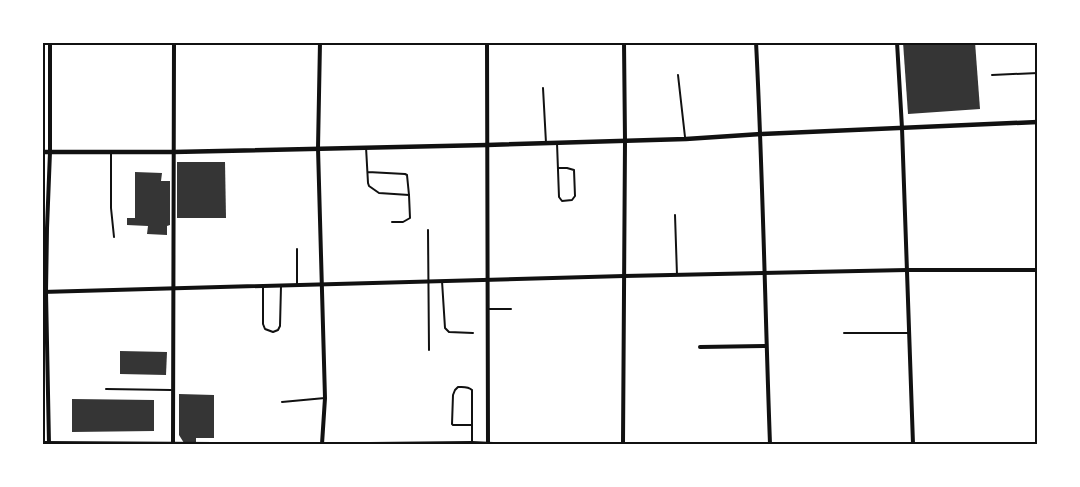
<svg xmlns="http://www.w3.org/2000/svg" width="1080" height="487" font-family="Barlow,sans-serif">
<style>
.building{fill:#353535}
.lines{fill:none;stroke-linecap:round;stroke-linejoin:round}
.service{stroke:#111;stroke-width:2}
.minor{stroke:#111;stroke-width:4}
.tertiary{stroke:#111;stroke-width:4.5}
.neatline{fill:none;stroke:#111;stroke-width:2}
</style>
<rect width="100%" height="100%" fill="#fff"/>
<g class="building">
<path d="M903 42H975L980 109 908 114Z"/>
<path d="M177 162H225L226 218H177Z"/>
<path d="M135 172 162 173 161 181H170V225L167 226V235L147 234 148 226 127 225V218H135Z"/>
<path d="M120 351 167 352 166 375 120 374Z"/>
<path d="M179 394 214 395V438H196V443H184L179 435Z"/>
<path d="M72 399 154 400V431L72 432Z"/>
</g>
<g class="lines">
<g class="service">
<path d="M678 75 685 137"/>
<path d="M992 75 1038 73"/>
<path d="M543 88 546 143"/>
<path d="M557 143 559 197 562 201 572 200 575 196 574 170 567 168H558"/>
<path d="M366 147 368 183 369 186 379 193 409 195 407 175 405 174 368 172"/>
<path d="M111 152V208L114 237"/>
<path d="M675 215 677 275"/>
<path d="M392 222H403L410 218 409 195"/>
<path d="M428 230 429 350"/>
<path d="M442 281 445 328 449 332 473 333"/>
<path d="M297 284V249"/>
<path d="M263 286V324L265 329 273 332 278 330 280 326 281 286"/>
<path d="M488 309H511"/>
<path d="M844 333H909"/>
<path d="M106 389 171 390"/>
<path d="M282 402 325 398"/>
<path d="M472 425H453L452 424 453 395 455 390 458 387C462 387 468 386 472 390V443"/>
</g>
<g class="minor">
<path d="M320 42 318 148 325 398 322 444"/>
<path d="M487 42 488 444"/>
<path d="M756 42C763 176 765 311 770 444"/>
<path d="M897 42 902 128 913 444"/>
<path d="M42 292 624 276 907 270H1038"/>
<path d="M700 347 766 346"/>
<path d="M42 443 214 444"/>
<path d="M49 444 46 292 47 228 50 152V42"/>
<path d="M173 444 174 42"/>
<path d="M370 444 472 443 493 444"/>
<path d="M623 444 625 141 624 42"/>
<path d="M749 444H913"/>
</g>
<path class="tertiary" d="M42 152H173L487 145 686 139 761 134 1038 122"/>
</g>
<rect width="1080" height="487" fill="none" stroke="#ffffff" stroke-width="88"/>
<rect x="44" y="44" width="992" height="399" class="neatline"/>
</svg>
